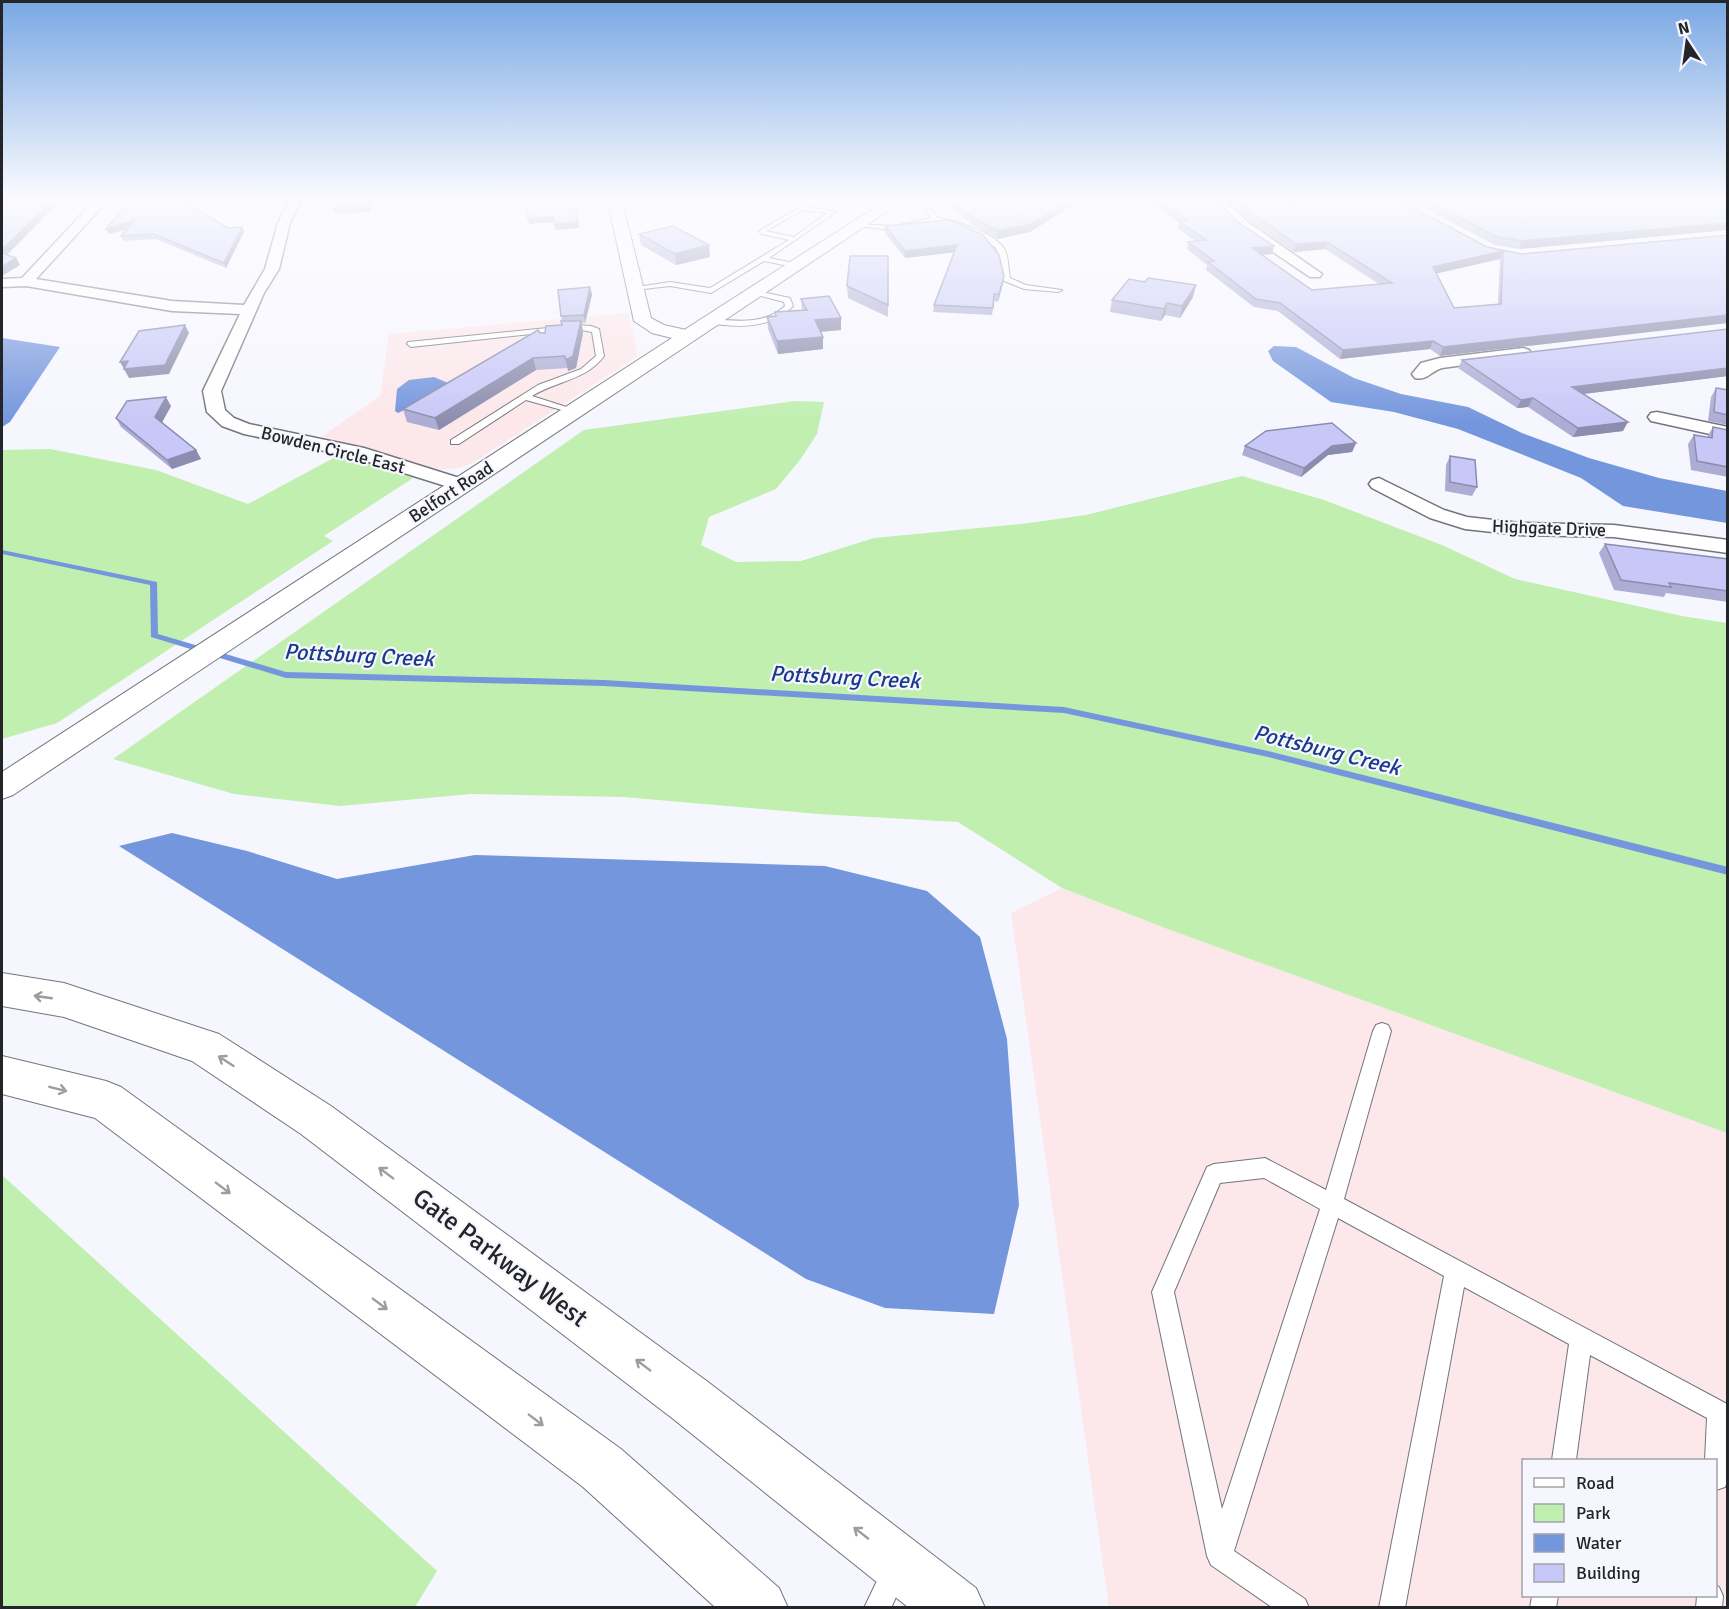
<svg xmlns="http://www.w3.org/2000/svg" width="1729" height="1609" font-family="Signika,sans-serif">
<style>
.commercial{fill:#fce7ea;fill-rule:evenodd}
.green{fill:#c0efb0}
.water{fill:#7496dd}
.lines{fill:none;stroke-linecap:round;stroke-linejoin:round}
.stream{fill:#7496dd;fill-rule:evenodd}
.service-casing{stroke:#74747d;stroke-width:2}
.minor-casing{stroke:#74747d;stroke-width:3}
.tertiary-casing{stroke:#74747d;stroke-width:2}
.secondary-casing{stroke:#74747d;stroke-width:2}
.service{fill:#fff;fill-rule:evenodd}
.minor{fill:#fff;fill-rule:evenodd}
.tertiary{fill:#fff;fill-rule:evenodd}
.secondary{fill:#fff;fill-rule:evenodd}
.wall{fill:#acacd5;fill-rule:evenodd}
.shaded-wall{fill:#8c8cae}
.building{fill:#c8c8f8;stroke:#8c8cae;stroke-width:1.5;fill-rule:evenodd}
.oneway{stroke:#9c9d9e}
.labels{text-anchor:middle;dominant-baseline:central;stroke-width:4.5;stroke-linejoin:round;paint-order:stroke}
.far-street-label{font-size:18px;fill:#242528;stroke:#f6f6fe}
.water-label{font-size:22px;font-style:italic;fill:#19398c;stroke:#f6f6fe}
.near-street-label{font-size:26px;fill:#242528;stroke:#f6f6fe}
</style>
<rect width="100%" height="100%" fill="#f6f6fe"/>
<g class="commercial">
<path d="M628 313 638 356 471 464 458 468 438 470 321 437 380 396 389 334Z"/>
<path d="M1062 888 1165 928 1727 1133V1607H1109L1011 913ZM1524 1460H1716V1596H1524Z"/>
</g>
<g class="green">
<path d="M795 401 824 402 817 434 800 460 776 489 709 517 701 545 736 562 801 561 874 538 1021 524 1086 515 1242 476 1324 500 1442 545 1515 579 1682 616 1727 623V1133L1165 928 1062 888 958 822 818 814 624 797 471 794 340 806 234 794 113 759 584 430Z"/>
<path d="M50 449 156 470 248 504 339 455 350 456 413 478 324 536 333 541 57 723 2 739V450Z"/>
<path d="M2 1175 437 1571 415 1607H2Z"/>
</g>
<g class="water">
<path d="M2 338 60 347 10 422 2 427Z"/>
<path d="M1274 346 1296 347 1354 378 1401 394 1468 407 1522 433 1589 458 1659 478 1727 491V523L1623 506 1581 478 1458 429 1394 412 1331 402 1273 361 1268 351Z"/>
<path d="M434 377 448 383 411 407 398 413 395 411 397 389 409 380Z"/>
<path d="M172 833 247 851 337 879 475 855 825 866 927 891 980 937 1007 1039 1019 1205 994 1314 885 1308 806 1279 119 846Z"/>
</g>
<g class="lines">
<path class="stream" d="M2 550 157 582 158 634 286 672 604 680 1064 707 1268 751 1728 867V875L1268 757 1064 713 604 686 286 678 151 637 150 585 2 554Z"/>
<defs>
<g id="service">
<path d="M896 198 927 203 938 218C956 220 995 233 1005 250 1009 258 1008 269 1010 278L1026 285 1062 290 1058 292 1024 289 1004 281 999 254 995 247 979 237 958 227 935 222 895 230 854 226 857 224 895 226 931 218 923 205Z"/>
<path d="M802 206 836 212 769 258 799 264V268L764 261 711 293 670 286 635 290 631 288 670 282 710 288 789 240 762 234 759 231ZM803 210 827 213 794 237 766 231Z"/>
<path d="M753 290 790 298 793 306C772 329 738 328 709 323V319H712C738 321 764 325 785 306L784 302 753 294Z"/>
<path d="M577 325 591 326 599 329 604 356C587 380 556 381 532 396L576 410V414L526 400 459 444H451V440L538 385 581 369 596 356 592 332 577 329 411 347 407 344 408 342Z"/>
<path d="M1382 1023 1388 1025 1391 1031 1344 1199 1727 1404 1728 1480 1725 1487 1716 1490V1460H1705L1707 1418 1590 1355 1576 1460H1552L1569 1344 1464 1287 1405 1608H1379L1444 1276 1338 1218 1234 1551 1305 1599 1309 1608H1273L1211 1565 1207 1556 1152 1292 1207 1167 1214 1164 1265 1158 1326 1190 1373 1031 1376 1025ZM1264 1178 1320 1209 1222 1509 1174 1292 1220 1183Z"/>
<path d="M894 1560 903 1564 907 1573 891 1608H864L885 1564Z"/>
<path d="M1716 1585 1719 1587 1723 1596 1722 1608H1696L1697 1596H1716Z"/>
<path d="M1532 1596H1558L1556 1608H1530Z"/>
</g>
<g id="minor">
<path d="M97 198H110L36 279 172 301 244 305 265 269 278 223 290 198H302L290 223 279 269 264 293 221 391 225 410 234 418 249 424 364 448 469 481 472 485 469 489H455L353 457 244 434 222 426 207 412 203 391 240 314 172 311 26 286 2 287V279L22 278Z"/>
<path d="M1208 198H1221L1249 223 1322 274 1320 277H1310L1239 229Z"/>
<path d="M1523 348 1529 350 1531 353 1529 356 1442 368C1431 371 1427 381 1415 378L1412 374 1421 363 1440 358Z"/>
<path d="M1657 412 1728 427V438L1651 421 1648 417 1651 413Z"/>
<path d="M1379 478 1444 510 1467 517 1520 523 1614 525 1728 540V553L1614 537 1520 535 1465 529 1430 518 1372 488 1369 484 1372 480Z"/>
</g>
<path id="tertiary" d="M890 198H907L695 340H681L679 336 681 332Z"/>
<g id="secondary">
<path d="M607 198H621L651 318 664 325 695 332 697 336 695 340 13 795 2 799V772L672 338 652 333 634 321Z"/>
<path d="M2 973 64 983 219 1034 331 1106 708 1382 976 1588 985 1608H909L672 1418 301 1134 192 1061 64 1017 2 1006Z"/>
<path d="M2 1056 106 1081 121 1087 621 1449 779 1588 788 1608H716L583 1487 95 1118 2 1094Z"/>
</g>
</defs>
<use href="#service" class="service-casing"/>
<use href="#minor" class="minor-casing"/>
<use href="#tertiary" class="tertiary-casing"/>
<use href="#secondary" class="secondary-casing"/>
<use href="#service" class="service"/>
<use href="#minor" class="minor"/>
<use href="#tertiary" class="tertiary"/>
<use href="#secondary" class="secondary"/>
</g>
<g class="wall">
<path d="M132 198H178L228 228 242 227 244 232 226 268 156 239 124 241 121 236 128 229 109 234 106 229Z"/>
<path d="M940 198H1084L1030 232 997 239 973 225Z"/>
<path d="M1145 198H1213L1272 254 1262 255 1312 290 1379 284 1325 249 1294 252 1250 221 1224 198H1274L1283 200 1279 198H1395L1487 247 1522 254 1728 235 1440 356 1430 349 1340 359 1278 311 1254 307 1206 270 1207 265 1187 249 1188 242 1195 241 1178 228 1179 223ZM1500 259 1498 304 1454 308 1437 273Z"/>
<path d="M1404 198H1728V230L1519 249 1495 245Z"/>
<path d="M948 220 1003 283 998 302 994 301 992 315 933 312 934 305 954 252 905 258 885 233V226Z"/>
<path d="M639 234 710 257 676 265 641 245Z"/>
<path d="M888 256V317L848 298 847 286Z"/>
<path d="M590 287 592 295 585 323H582L583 333 576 368 568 371V368L536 370 439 430 407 422 403 409 540 333H545L562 325 561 316Z"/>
<path d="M1193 297 1180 318 1165 315 1161 321 1110 312 1112 300Z"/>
<path d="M801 299 841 330 820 332 823 349 778 354 768 329 767 317 775 316V312L802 310Z"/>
<path d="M1728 329V376L1583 394 1623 431 1573 437 1528 407 1517 408 1458 368 1462 360Z"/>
<path d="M1716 388 1728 390V425L1708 421 1711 397Z"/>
<path d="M171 406 162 422 196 450 201 459 172 469 121 427 116 418Z"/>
<path d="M1713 427 1728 430V477L1691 470 1688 444 1694 435 1707 437Z"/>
<path d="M1356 443 1352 452 1328 455 1301 477 1242 455 1245 446Z"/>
<path d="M1450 456 1477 487 1472 496 1445 491 1446 465Z"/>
<path d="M1605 544 1728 559V602L1666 593 1664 597 1614 590 1599 553Z"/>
</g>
<g class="shaded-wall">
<path d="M54 198H63L4 258 2 255V250Z"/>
<path d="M370 198H374L370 212 335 214 332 208Z"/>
<path d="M574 198 579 228 555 230 554 224Z"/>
<path d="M1073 198H1084L1030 232 997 239 998 231Z"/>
<path d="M553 217 554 222 529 224 528 219Z"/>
<path d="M135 220 138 226 109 234 106 229Z"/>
<path d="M1728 223V230L1519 249 1522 241Z"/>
<path d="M242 227 244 232 226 268 224 263Z"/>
<path d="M1327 242 1325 249 1294 252 1296 244Z"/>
<path d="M709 245 710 257 676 265 675 254Z"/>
<path d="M957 245V252L905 258V251Z"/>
<path d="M1274 246 1272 254 1250 256 1252 248Z"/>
<path d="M1503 251 1500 259 1430 275 1433 267Z"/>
<path d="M16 258 20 265 2 276V267Z"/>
<path d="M1004 276 1003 283 998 302 999 294Z"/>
<path d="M1196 285 1193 297 1180 318 1182 306Z"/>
<path d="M590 287 592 295 585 323 584 315Z"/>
<path d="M1167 303 1165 315 1161 321 1164 309Z"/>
<path d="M1728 315V323L1440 356 1443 347Z"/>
<path d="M841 318V330L815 332V320Z"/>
<path d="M581 321 583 333 576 368 568 371 566 360Z"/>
<path d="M185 325 189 333 169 374 129 378 120 362Z"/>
<path d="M823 337V349L778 354 777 341Z"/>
<path d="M1433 341 1430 349 1340 359 1343 350Z"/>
<path d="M533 358 536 370 439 430 435 418Z"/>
<path d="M1728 368V376L1567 396 1572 387Z"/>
<path d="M166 397 171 406 160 426 155 417Z"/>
<path d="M1533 398 1528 407 1517 408 1521 400Z"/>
<path d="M1628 422 1623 431 1573 437 1578 428Z"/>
<path d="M1356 443 1352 452 1328 455 1301 477 1304 468 1332 446Z"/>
<path d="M196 450 201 459 172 469 167 460Z"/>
</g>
<g class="building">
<path d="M2 198H54L2 250Z"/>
<path d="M132 198H178L228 228 242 227 224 263 153 234 121 236 135 220 106 229Z"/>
<path d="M336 198H370L368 205 332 208Z"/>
<path d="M525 198H574L578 222 554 224 553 217 528 219Z"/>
<path d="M949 198H1073L1031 224 998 231 974 218Z"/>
<path d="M1156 198H1213L1239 223 1274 246 1252 248 1312 290 1392 283 1327 242 1296 244 1252 214 1234 198H1274L1295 204 1296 200 1293 198H1395L1487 247 1522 254 1728 235V315L1443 347 1433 341 1343 350 1280 303 1256 299 1208 262 1214 261 1188 242 1206 240 1179 221 1187 220ZM1503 251 1501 304 1454 308 1433 267Z"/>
<path d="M1420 198H1728V223L1522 241 1498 237Z"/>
<path d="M948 220 958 223 983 235 999 255 1004 276 999 294H994L993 308 934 305 957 245 905 251 885 226Z"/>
<path d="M673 226 709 245 675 254 639 234Z"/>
<path d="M2 253 16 258 2 267Z"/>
<path d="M850 256H888V305L847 286Z"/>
<path d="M1148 278 1196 285 1182 306 1167 303 1164 309 1112 300 1129 279 1145 282Z"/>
<path d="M590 287 584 315 561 316 558 290Z"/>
<path d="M829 296 841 318 815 320 823 337 777 341 767 317 776 316 775 312 807 310 801 299Z"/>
<path d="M561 321H581L573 356 566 360 565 356 533 358 435 418 403 409 538 330 540 333H545L546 326 562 325Z"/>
<path d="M185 325 165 365 124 369 128 361 120 362 139 331Z"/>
<path d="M1728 329V368L1572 387 1628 422 1578 428 1533 398 1521 400 1462 360Z"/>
<path d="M1716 388 1728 390V415L1714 412Z"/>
<path d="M166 397 155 417 196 450 167 460 116 418 127 401Z"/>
<path d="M1332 423 1356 443 1332 446 1304 468 1245 446 1266 431Z"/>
<path d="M1713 427 1728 430V467L1697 461 1694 435 1712 438Z"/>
<path d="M1450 456 1475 460 1477 487 1450 482Z"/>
<path d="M1605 544 1728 559V591L1669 583 1671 587 1621 580Z"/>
</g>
<defs><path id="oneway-shaft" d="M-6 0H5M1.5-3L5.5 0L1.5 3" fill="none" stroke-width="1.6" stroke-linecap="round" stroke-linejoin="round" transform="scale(1.5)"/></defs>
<g class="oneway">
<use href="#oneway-shaft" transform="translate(43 997) rotate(-172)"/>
<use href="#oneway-shaft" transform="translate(226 1061) rotate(-147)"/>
<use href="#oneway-shaft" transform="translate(58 1089) rotate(14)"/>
<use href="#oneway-shaft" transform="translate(386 1173) rotate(-143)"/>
<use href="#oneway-shaft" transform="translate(223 1188) rotate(37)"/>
<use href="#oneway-shaft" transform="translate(380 1304) rotate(37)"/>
<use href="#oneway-shaft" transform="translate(643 1365) rotate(-143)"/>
<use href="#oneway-shaft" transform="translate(536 1420) rotate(37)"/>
<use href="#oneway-shaft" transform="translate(861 1533) rotate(-142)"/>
</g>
<linearGradient id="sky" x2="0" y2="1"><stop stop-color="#79a8e4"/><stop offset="0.47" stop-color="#fbfbff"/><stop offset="1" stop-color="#fbfbff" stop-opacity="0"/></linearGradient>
<rect width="1729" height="423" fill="url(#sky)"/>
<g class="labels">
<g class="far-street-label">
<text transform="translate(333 450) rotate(14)">Bowden Circle East</text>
<text transform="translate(451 492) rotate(-33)">Belfort Road</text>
<text transform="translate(1549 528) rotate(2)">Highgate Drive</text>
</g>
<g class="water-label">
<text transform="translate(359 655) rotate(3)">Pottsburg Creek</text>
<text transform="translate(845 677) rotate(3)">Pottsburg Creek</text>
<text transform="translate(1327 750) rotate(14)">Pottsburg Creek</text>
</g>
<g class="near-street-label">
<text transform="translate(500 1258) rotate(37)">Gate Parkway West</text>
</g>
</g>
<rect width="1729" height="1609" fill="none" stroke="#242528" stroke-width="6"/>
<rect x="1522" y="1459" width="195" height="138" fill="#f6f6fe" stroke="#a2a2a8" stroke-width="1.5"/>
<rect x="1534" y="1478" width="30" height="9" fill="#ffffff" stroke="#a2a2a8" stroke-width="1.5"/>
<text x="1576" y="1489" font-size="18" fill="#242528">Road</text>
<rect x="1534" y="1504" width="30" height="18" fill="#c0efb0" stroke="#a2a2a8" stroke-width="1.5"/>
<text x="1576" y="1519" font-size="18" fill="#242528">Park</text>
<rect x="1534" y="1534" width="30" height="18" fill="#7496dd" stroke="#a2a2a8" stroke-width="1.5"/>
<text x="1576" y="1549" font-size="18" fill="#242528">Water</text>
<rect x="1534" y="1564" width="30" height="18" fill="#c8c8f8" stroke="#a2a2a8" stroke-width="1.5"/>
<text x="1576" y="1579" font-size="18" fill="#242528">Building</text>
<g transform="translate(1687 42) rotate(347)" stroke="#f6f6fe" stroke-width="4.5" paint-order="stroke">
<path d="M0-4.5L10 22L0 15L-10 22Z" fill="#242528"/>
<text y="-9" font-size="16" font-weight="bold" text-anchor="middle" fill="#242528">N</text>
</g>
</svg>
